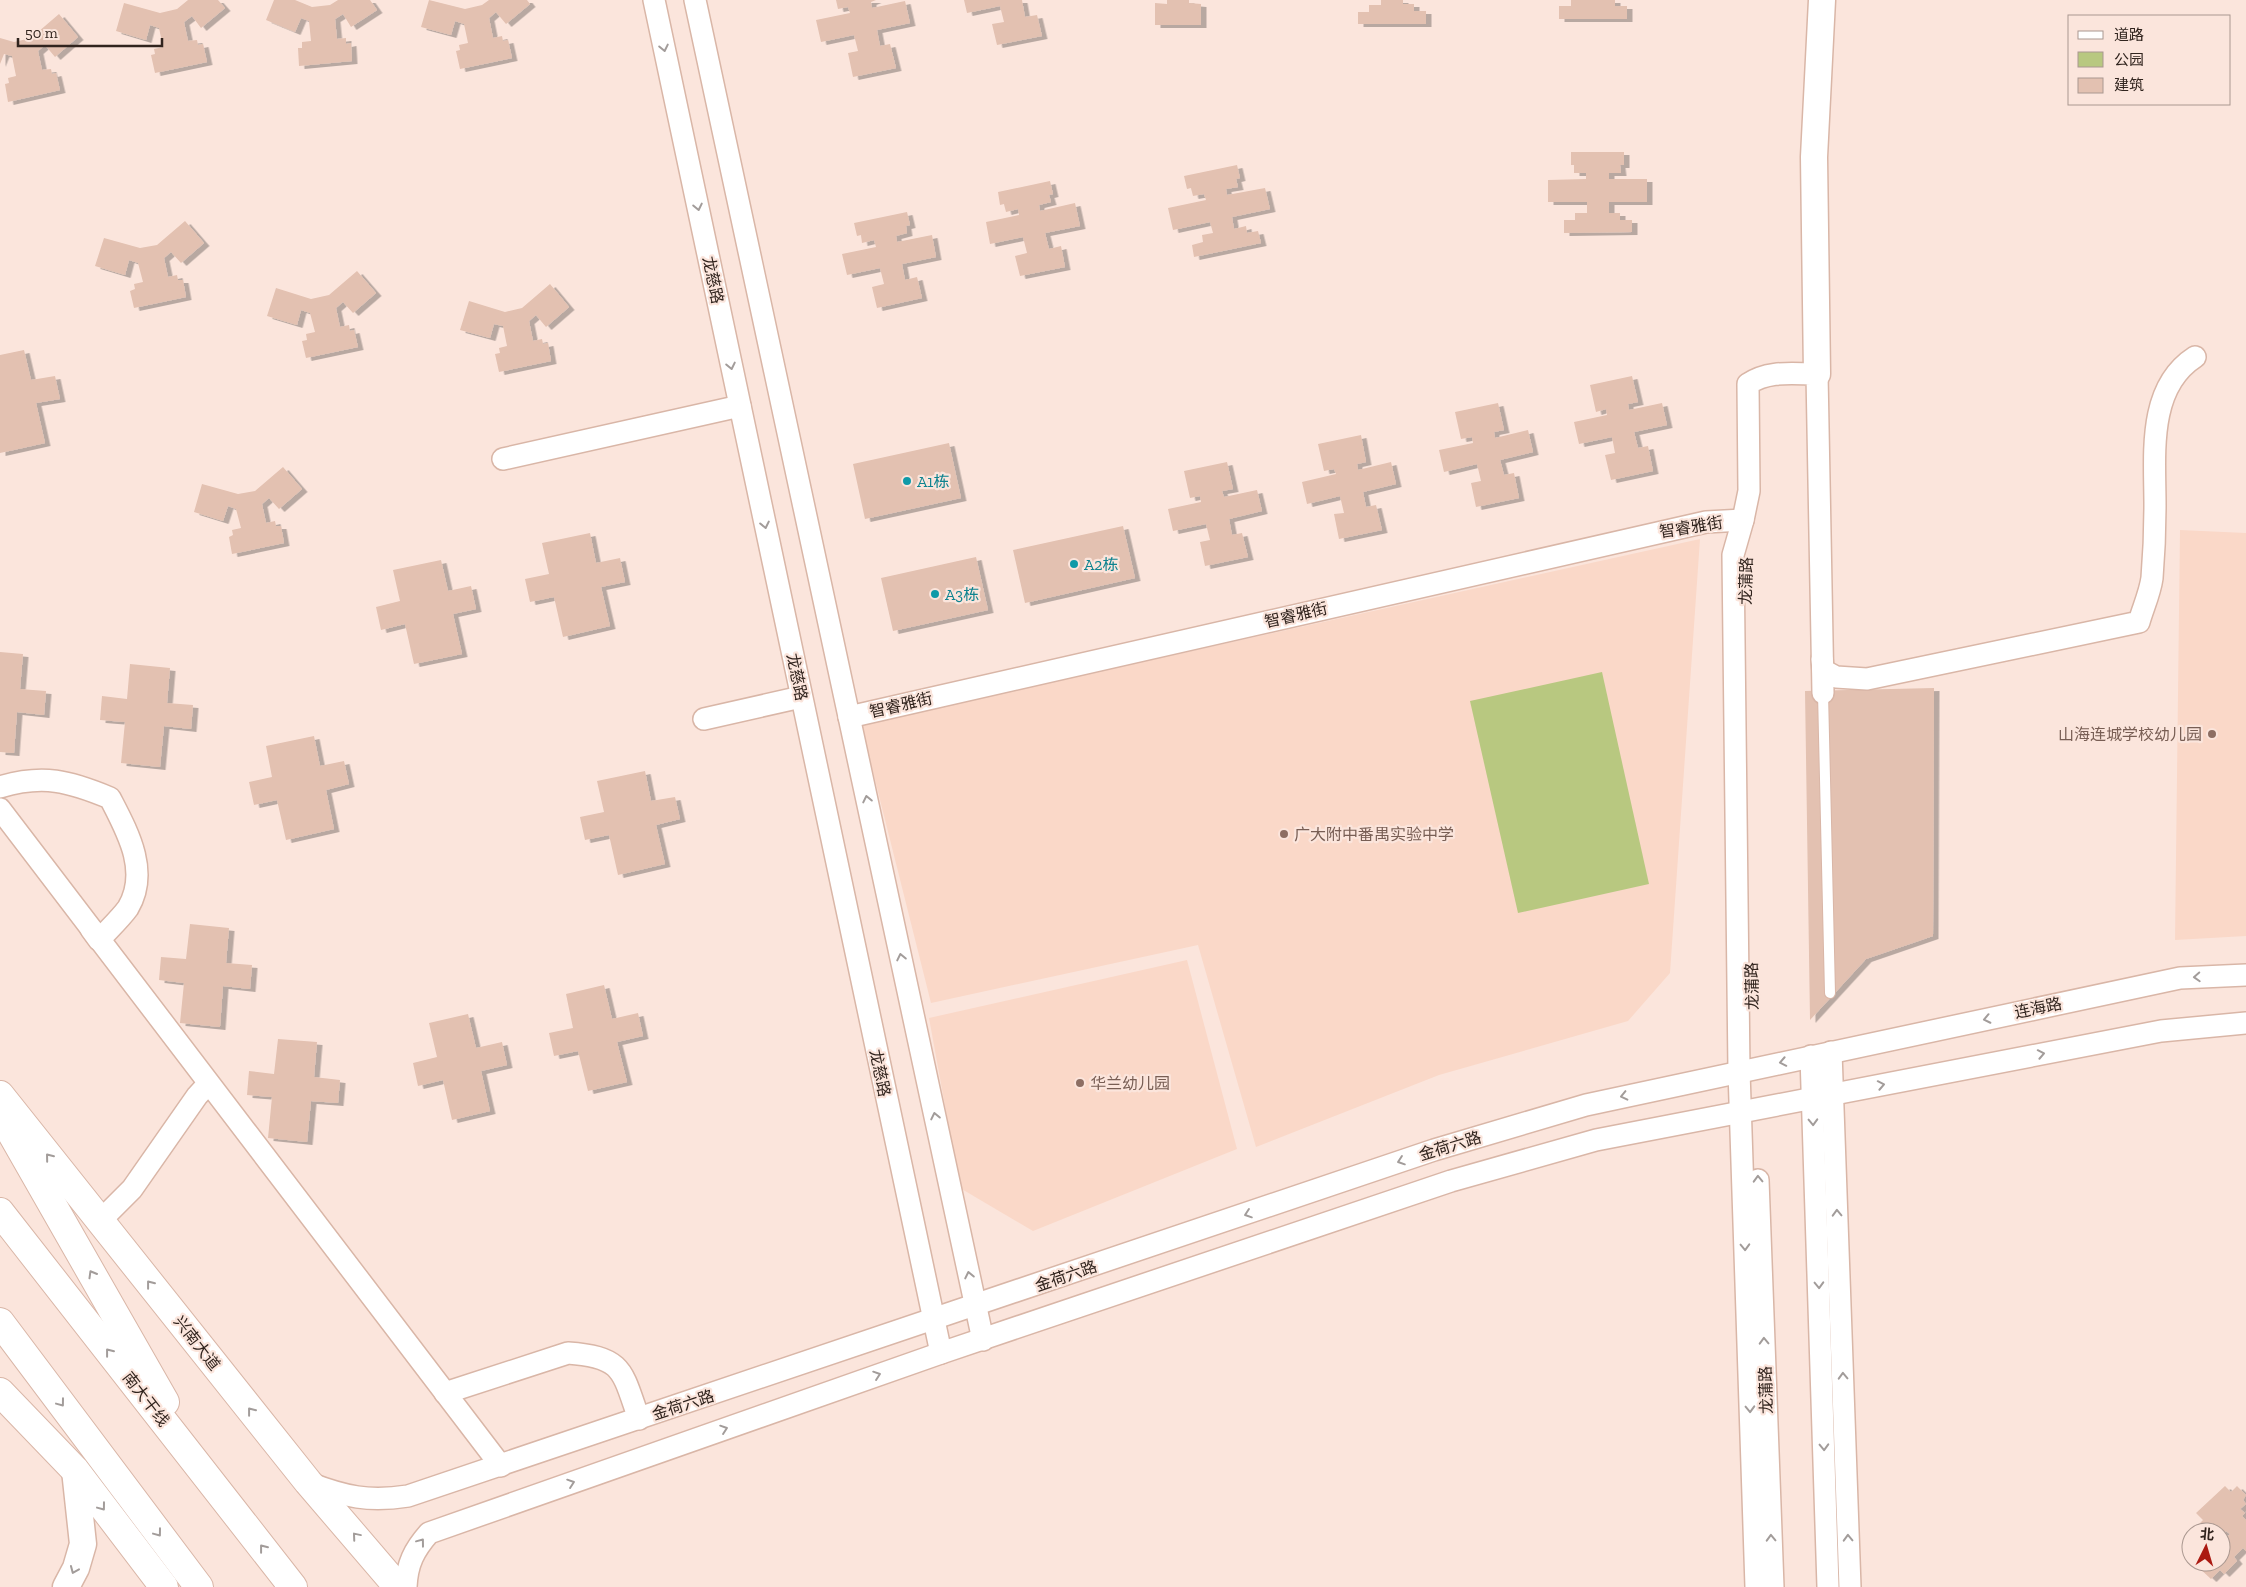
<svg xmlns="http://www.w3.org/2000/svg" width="2246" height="1587" font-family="'Zilla Slab','Noto Sans SC',serif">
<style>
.built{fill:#fad8c8}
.green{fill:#b8c880}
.building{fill:#e3c1b1;filter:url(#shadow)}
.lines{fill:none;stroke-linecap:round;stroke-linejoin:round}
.service-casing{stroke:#d9b6a7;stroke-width:12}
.minor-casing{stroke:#d9b6a7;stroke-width:24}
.tertiary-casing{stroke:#d9b6a7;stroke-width:29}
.secondary-casing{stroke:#d9b6a7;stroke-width:30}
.trunk-casing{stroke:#d9b6a7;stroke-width:30}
.service{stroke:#fff;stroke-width:10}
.minor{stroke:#fff;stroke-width:21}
.tertiary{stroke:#fff;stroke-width:26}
.secondary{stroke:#fff;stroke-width:28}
.trunk{stroke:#fff;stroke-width:28}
.oneway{stroke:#a29c9a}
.culture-dot{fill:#0f9aa8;stroke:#fbe5dc;stroke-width:2}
.education-dot{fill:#8d6e63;stroke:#fbe5dc;stroke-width:2}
.labels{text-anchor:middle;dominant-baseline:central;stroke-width:4.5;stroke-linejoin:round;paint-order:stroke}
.street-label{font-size:16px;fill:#31241e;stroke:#fbe5dc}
.culture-label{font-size:16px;fill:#0d838f;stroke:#fbe5dc;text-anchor:start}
.education-label{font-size:16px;fill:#785e54;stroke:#fbe5dc;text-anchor:start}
</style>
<defs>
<filter id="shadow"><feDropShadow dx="5.5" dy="3" stdDeviation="0" flood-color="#0004"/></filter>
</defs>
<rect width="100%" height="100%" fill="#fbe5dc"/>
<g class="built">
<path d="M2180 530 2246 533V936L2175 940Z"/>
<path d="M1700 539 1670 973 1628 1021 1439 1075 1256 1147 1198 945 931 1003 861 724Z"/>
<path d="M1187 960 1237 1149 1033 1231 960 1188 929 1018Z"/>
</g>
<path class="green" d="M1602 672 1649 884 1518 913 1470 701Z"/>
<g class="building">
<path d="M188 0H218L225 8 201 28 192 16 184 22 188 41 197 40 198 45 203 44 207 62 155 73 151 55 155 54 154 49 163 47 159 28 150 25 146 40 116 31 124 3 160 13 177 9Z"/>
<path d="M274 0H295L312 7 330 5 338 0H370L377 10 351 27 343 14 335 19 337 39 346 38V44L351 43 352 61 299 66 298 48H302V42L311 41 309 21 301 18 295 32 266 20Z"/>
<path d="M429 0 465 9 482 5 489 0H527L530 4 506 24 496 12 489 18 493 38 502 36 503 41 508 40 512 58 460 69 456 51 460 50 459 45 468 43 464 24 455 21 451 35 421 27Z"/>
<path d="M836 0H876L871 2 872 8 905 1 910 23 877 30 880 46 890 44 896 68 853 77 848 53 858 51 854 35 821 42 816 20 850 13 848 7 838 9Z"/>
<path d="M964 0H1022L1025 17 1037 15 1042 36 997 45 992 24 1004 22 1000 6 967 13Z"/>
<path d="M1167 0H1189V3L1201 4V25H1155V3L1167 4Z"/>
<path d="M1381 0H1403V4H1414V11H1426V24H1358V12H1369V5H1381Z"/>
<path d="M1571 0H1615V6H1627V19H1559V6H1571Z"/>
<path d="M59 14 78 37 55 57 45 45 38 51 42 70 51 69 52 74 56 73 60 90 8 102 5 84 9 83 8 78 16 76 12 56 4 54 0 64V38L14 42 31 38Z"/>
<path d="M1571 152H1624V165H1620L1621 173H1609V179H1647V202H1609V213H1620V220H1632V232L1564 233V220H1575V213H1587V202H1548V180L1586 179V173H1574V165H1571Z"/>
<path d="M1237 165 1240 178 1236 179 1238 187 1226 189 1227 195 1265 188 1270 209 1232 217 1234 229 1246 226 1247 233 1258 231 1261 243 1194 257 1192 245 1203 242 1202 235 1213 233 1210 222 1173 230 1168 208 1206 200 1204 194 1193 196 1191 188 1187 189 1184 176Z"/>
<path d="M1050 181 1053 194 1049 195 1051 202 1039 205 1040 211 1075 203 1080 226 1045 233 1049 249 1061 246 1065 267 1020 276 1015 256 1027 253 1023 237 990 244 986 222 1019 215 1018 209 1006 212 1004 204 1000 205 998 192Z"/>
<path d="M907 212 910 225 906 226 907 233 896 236 897 242 932 235 936 257 902 264 905 280 917 277 922 298 877 308 872 287 884 284 880 268 847 275 842 254 876 247 874 240 862 243 861 235 857 236 854 223Z"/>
<path d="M185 221 204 243 181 263 171 252 164 258 168 277 177 275 178 280H183L186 297 134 308 130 291 135 289 134 284 143 282 138 263 129 260 125 275 95 266 104 238 140 248 157 245Z"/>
<path d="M357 271 376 293 353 313 343 302 336 308 340 327 349 325 350 331 354 330 358 347 306 358 302 341 307 340 306 334 315 332 310 313 301 310 297 325 267 316 276 288 311 299 329 295Z"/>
<path d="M550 284 569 307 546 327 536 315 529 321 533 341 542 339 543 344 548 343 551 361 499 372 495 354 500 353 499 348 507 346 503 326 494 324 490 338 460 330 469 301 505 312 522 308Z"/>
<path d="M24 350 31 380 55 376 60 399 36 403 45 443 0 453V355Z"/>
<path d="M1632 376 1638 402 1628 404 1629 410 1662 403 1667 425 1634 432 1638 448 1648 446 1653 471 1611 480 1605 455 1615 453 1612 437 1579 444 1574 422 1607 415 1606 409 1596 412 1590 385Z"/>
<path d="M1498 403 1504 430 1494 432 1495 438 1528 430 1533 452 1500 460 1504 475 1514 473 1519 498 1476 507 1471 483 1481 481 1477 464 1444 472 1439 450 1473 443 1472 437 1461 439 1455 412Z"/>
<path d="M1361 435 1366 462 1357 464 1358 470 1391 462 1396 484 1363 492 1366 507 1376 505 1382 530 1339 539 1334 514 1344 513 1340 496 1307 504 1302 482 1336 474 1334 469 1324 471 1318 444Z"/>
<path d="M949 443 961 498 865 519 853 464Z"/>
<path d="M1227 462 1233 489 1222 491 1224 497 1257 490 1262 511 1229 519 1232 535 1242 533 1248 557 1205 566 1200 542 1210 540 1206 524 1173 531 1168 509 1201 502 1200 496 1190 498 1184 471Z"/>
<path d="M283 467 302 489 279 509 269 498 262 504 266 523 275 521 276 526H281L284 543 232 554 229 537 233 535 232 530 241 528 236 509 228 506 223 521 194 512 202 484 238 494 255 491Z"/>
<path d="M1123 526 1135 578 1025 603 1013 550Z"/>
<path d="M590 533 596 563 620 558 625 582 601 587 610 626 563 637 554 597 530 602 525 579 549 574 542 543Z"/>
<path d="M976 557 988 610 893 631 881 578Z"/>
<path d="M441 560 448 591 471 586 476 609 453 614 462 654 414 664 405 624 381 630 376 607 400 601 393 570Z"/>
<path d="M0 652 23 654 20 689 46 691 44 715 17 712 14 753 0 752Z"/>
<path d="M130 664 170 668 167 703 193 705 191 729 164 726 160 767 121 763 125 722 100 720 102 696 127 699Z"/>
<path d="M1934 688 1933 936 1866 959 1810 1020 1805 691Z"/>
<path d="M314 736 320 766 344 761 349 784 326 790 334 829 286 840 277 800 254 805 249 782 272 777 266 746Z"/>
<path d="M645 771 651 801 675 797 680 819 656 825 665 864 618 875 609 835 585 840 580 817 604 812 597 781Z"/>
<path d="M190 924 229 928 226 963 252 965 250 989 223 986 220 1027 180 1023 184 983 159 980 161 957 186 959Z"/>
<path d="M604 985 612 1019 638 1013 643 1036 617 1042 627 1082 588 1091 578 1051 554 1056 549 1033 573 1028 566 994Z"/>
<path d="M468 1014 476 1048 502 1042 507 1065 481 1071 490 1111 452 1120 443 1080 418 1086 413 1063 437 1057 429 1023Z"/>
<path d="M278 1039 317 1042 314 1077 340 1080 338 1103 311 1101 307 1142 268 1138 272 1097 247 1095 249 1071 274 1074Z"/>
<path d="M2225 1486 2231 1492 2237 1486 2246 1495 2243 1500 2246 1504 2240 1509 2245 1513 2242 1516 2246 1520V1551L2243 1548 2234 1557 2237 1561 2224 1574 2220 1570 2211 1579 2197 1566 2202 1562H2221V1543L2230 1534 2226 1531 2224 1534 2219 1530 2217 1532H2203L2197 1526 2203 1520 2196 1513Z"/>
</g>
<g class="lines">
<defs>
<path id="service" d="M1823 693 1830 993"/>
<g id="minor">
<path d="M654 0 941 1353"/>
<path d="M695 0 983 1340"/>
<path d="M503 459 740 406"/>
<path d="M1822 659 1823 670 1836 677 1867 679 2139 622C2143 608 2150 593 2152 578 2154 554 2155 529 2155 505 2155 455 2147 388 2195 357"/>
<path d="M849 717 1706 522 1743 520"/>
<path d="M704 719 801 697"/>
<path d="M0 787C43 774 69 781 110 798 127 831 150 871 128 908 120 919 108 930 99 940L91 929"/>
<path d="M0 809 501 1466"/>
<path d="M1831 1052 1850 1587"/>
<path d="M1811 1056 1828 1587"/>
<path d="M1758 1180 1773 1587"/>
<path d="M100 1221 132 1189 197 1096 208 1084"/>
<path d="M445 1393 568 1353C624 1357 622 1371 639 1419"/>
<path d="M309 1483C345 1497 369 1502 408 1496L1434 1150 1586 1105 2180 978 2246 975"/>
<path d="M406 1587C407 1564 414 1550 429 1533L941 1353 1451 1181 1596 1140 2161 1031 2246 1023"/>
<path d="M1756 1587 1739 1071 1733 555 1743 520 1749 491 1748 384C1769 370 1792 374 1817 374L1823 693"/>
</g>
<g id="tertiary">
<path d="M1817 374 1814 157 1822 0"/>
<path d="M66 1587 76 1568 83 1544 75 1470"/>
</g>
<g id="secondary">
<path d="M0 1095 308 1482 398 1587"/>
<path d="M0 1392 75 1470 164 1587"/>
</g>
<g id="trunk">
<path d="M0 1113 165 1402"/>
<path d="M0 1212 293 1587"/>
<path d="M0 1322 199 1587"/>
</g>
</defs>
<use href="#service" class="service-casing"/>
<use href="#minor" class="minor-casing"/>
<use href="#tertiary" class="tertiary-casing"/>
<use href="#secondary" class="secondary-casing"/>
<use href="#trunk" class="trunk-casing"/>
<use href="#service" class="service"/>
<use href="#minor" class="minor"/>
<use href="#tertiary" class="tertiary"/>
<use href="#secondary" class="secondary"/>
<use href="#trunk" class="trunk"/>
</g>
<defs><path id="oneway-chevron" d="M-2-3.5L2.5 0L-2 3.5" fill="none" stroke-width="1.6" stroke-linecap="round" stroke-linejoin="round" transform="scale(1.25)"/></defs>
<g class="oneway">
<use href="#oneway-chevron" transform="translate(664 48) rotate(78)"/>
<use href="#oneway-chevron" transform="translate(698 207) rotate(78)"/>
<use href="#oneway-chevron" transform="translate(731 366) rotate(78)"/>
<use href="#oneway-chevron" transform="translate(765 525) rotate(78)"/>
<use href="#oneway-chevron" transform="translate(867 799) rotate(-102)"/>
<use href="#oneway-chevron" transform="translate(901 957) rotate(-102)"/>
<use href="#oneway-chevron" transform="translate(2197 977) rotate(177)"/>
<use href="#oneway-chevron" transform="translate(1987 1019) rotate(168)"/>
<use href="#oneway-chevron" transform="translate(2041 1054) rotate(-11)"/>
<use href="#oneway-chevron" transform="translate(1783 1062) rotate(169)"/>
<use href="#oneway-chevron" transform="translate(1881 1085) rotate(-11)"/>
<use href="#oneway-chevron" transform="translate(1624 1096) rotate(167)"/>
<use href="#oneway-chevron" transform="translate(935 1116) rotate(-102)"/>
<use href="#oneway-chevron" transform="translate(1813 1122) rotate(88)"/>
<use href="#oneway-chevron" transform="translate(49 1157) rotate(-129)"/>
<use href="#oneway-chevron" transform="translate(1401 1161) rotate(161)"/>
<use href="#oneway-chevron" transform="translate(1758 1179) rotate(-92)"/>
<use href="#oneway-chevron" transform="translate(1837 1213) rotate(-92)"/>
<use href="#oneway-chevron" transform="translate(1248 1214) rotate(161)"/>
<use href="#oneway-chevron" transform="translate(1745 1247) rotate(88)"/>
<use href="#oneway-chevron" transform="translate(92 1274) rotate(-120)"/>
<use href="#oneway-chevron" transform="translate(969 1275) rotate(-102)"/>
<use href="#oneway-chevron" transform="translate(150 1284) rotate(-128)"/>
<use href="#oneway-chevron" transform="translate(1819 1285) rotate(88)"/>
<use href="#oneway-chevron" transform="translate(1764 1341) rotate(-92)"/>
<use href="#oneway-chevron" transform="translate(109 1352) rotate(-128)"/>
<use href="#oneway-chevron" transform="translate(877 1375) rotate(-19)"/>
<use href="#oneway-chevron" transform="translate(1843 1376) rotate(-92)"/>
<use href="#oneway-chevron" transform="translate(61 1403) rotate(53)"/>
<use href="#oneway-chevron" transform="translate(1750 1409) rotate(88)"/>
<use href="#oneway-chevron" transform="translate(251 1411) rotate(-128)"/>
<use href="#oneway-chevron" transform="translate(724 1429) rotate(-19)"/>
<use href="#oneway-chevron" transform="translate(1824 1447) rotate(88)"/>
<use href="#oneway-chevron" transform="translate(571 1483) rotate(-19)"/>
<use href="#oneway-chevron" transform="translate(102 1507) rotate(53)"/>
<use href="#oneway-chevron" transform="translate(158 1533) rotate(53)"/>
<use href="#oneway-chevron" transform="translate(356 1536) rotate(-130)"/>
<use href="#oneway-chevron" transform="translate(1771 1538) rotate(-92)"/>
<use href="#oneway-chevron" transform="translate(1848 1538) rotate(-92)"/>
<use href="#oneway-chevron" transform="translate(421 1542) rotate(-53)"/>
<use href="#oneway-chevron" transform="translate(263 1548) rotate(-128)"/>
<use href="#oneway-chevron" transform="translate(74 1570) rotate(113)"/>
</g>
<g class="culture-dot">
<circle cx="907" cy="481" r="5"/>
<circle cx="1074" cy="564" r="5"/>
<circle cx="935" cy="594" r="5"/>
</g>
<g class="education-dot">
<circle cx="2212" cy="734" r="5"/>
<circle cx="1284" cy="834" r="5"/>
<circle cx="1080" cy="1083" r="5"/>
</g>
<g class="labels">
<g class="street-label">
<text transform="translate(713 280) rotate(78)">龙慈路</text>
<text transform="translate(1691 527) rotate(-9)">智睿雅街</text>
<text transform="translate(1746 581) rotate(-89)">龙蒲路</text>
<text transform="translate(1296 615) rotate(-13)">智睿雅街</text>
<text transform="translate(797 677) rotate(78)">龙慈路</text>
<text transform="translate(901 705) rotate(-13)">智睿雅街</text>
<text transform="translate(1752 986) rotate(-91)">龙蒲路</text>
<text transform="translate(2038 1008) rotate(-12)">连海路</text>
<text transform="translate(880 1073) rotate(78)">龙慈路</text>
<text transform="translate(1450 1146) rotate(-17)">金荷六路</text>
<text transform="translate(1066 1276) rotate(-19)">金荷六路</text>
<text transform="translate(197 1343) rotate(52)">兴南大道</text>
<text transform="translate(1766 1390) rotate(-92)">龙蒲路</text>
<text transform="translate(146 1399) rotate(52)">南大干线</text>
<text transform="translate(683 1405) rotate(-18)">金荷六路</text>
</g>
<g class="culture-label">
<text x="917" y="481">A1栋</text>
<text x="1084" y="564">A2栋</text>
<text x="945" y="594">A3栋</text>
</g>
<g class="education-label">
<text x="2202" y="734" text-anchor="end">山海连城学校幼儿园</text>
<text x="1294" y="834">广大附中番禺实验中学</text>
<text x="1090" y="1083">华兰幼儿园</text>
</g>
</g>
<rect x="2068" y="15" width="162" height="90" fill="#fbe5dc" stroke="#aa9890"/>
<rect x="2078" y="31" width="25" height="8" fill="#ffffff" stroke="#aa9890"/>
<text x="2114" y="40" font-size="15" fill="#31241e">道路</text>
<rect x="2078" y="52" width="25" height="15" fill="#b8c880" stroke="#aa9890"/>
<text x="2114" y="65" font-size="15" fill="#31241e">公园</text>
<rect x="2078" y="78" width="25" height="15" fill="#e3c1b1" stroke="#aa9890"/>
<text x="2114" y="90" font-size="15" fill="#31241e">建筑</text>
<g transform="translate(2206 1547) rotate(5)"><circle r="24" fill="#fbe5dc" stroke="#aa9890"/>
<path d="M0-4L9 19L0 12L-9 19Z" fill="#ab1a12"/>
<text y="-8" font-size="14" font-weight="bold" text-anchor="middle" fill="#31241e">北</text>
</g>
<path d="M18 38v8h144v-8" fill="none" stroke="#31241e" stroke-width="2.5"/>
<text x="25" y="38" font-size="15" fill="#31241e" stroke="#fbe5dc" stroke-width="4" paint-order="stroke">50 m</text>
</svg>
